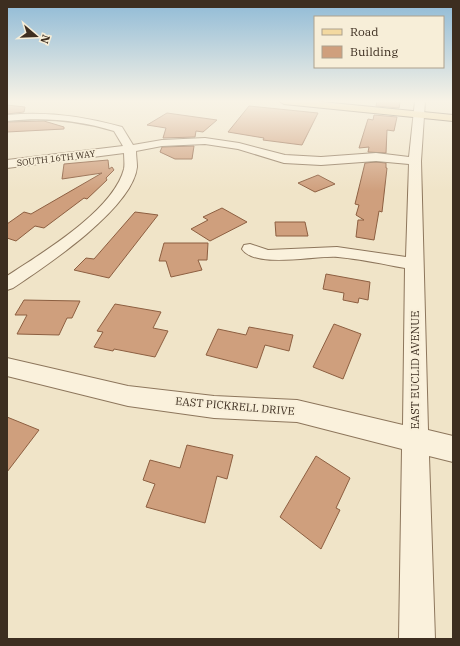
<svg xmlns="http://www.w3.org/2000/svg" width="460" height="646" font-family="'IBM Plex Serif',serif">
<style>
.building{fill:#cf9f7d;stroke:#8d5f41}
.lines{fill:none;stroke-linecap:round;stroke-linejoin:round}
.minor-casing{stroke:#8d765c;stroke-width:2}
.major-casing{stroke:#5b4430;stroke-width:2}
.minor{fill:#faf1dc;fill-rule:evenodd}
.major{fill:#f3d9a0;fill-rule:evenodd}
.labels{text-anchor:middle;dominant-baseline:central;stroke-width:3.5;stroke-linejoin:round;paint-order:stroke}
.far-street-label{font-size:9px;fill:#3d2e20;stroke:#f7eed8}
.street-label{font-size:11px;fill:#3d2e20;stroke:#f7eed8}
</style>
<rect width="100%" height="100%" fill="#f0e4c8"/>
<g class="building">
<path d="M377 101H392L400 102 399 108 376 106Z"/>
<path d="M7 105 25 107 24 112 7 114Z"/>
<path d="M249 106 318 113 302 145 263 140 264 138 228 132Z"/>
<path d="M167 113 217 120 203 132 196 131 195 137 163 138 166 128 147 125Z"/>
<path d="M374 115 397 117 394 131 387 130 386 153 368 152 369 147 359 148 368 119 373 120Z"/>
<path d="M44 121 64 127V129L7 132V122Z"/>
<path d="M194 146 192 159H175L160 152 162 147Z"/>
<path d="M108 160 109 169 112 167 114 170 106 178 107 180 87 199 84 198 44 228 35 226 16 241 7 238V224L24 212 31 214 102 173 62 179 64 164Z"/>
<path d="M376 162 386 163V168H387L382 212 379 211 374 240 356 237 358 220H364L356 215 359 205 355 204 365 163Z"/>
<path d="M318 175 335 184 315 192 298 183Z"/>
<path d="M222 208 247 222 210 241 191 229 208 220 203 217Z"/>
<path d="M135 212 158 215 109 278 74 270 86 258 94 259Z"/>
<path d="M275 222H305L308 236H276Z"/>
<path d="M164 243H208L207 260H198L202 270 171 277 166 261H159Z"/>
<path d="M326 274 370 282 368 300 359 298 358 303 343 300 344 293 323 289Z"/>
<path d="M24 300 80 301 72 318H67L59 335 17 334 27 315H15Z"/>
<path d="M115 304 161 312 153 328 168 331 155 357 114 349 113 351 94 347 103 332 97 331Z"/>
<path d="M334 324 361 334 343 379 313 367Z"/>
<path d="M249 327 293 335 289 351 265 345 257 368 206 355 218 329 246 335Z"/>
<path d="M7 417 39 430 7 472Z"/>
<path d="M187 445 233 455 227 479 217 476 205 523 146 507 155 484 143 480 150 460 180 468Z"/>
<path d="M316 456 350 478 336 508 340 510 321 549 280 517Z"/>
</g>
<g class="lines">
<defs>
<path id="minor" d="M415 101H425L421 161 428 430 453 436V462L429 456 435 639H399L402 449 297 422 214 418 128 406 7 376V358L128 386 214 396 297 400 403 425 405 268C383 264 360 259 338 257 316 255 255 269 242 249L244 245 250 244 268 250 337 247 406 257 409 164 376 161 321 165 284 163 238 149 205 144 162 146 136 151C136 156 137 162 137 167 133 208 46 266 13 288L7 290V276C42 253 113 211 124 169 125 164 124 158 124 153L7 168V160L123 146 114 131C78 120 45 117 7 121V115C47 111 83 116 122 127L133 145 162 140 205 138 239 143 285 155 321 157 376 153 409 157Z"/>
<path id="major" d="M279 101H312L453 115V121L284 104Z"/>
</defs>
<use href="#minor" class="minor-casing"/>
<use href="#major" class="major-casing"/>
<use href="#minor" class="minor"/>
<use href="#major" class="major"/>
</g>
<linearGradient id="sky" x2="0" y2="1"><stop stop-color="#8fbad6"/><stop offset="0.53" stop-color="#f8f3e6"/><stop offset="1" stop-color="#f8f3e6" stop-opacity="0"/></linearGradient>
<rect width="460" height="191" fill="url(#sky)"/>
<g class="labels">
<g class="far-street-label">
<text transform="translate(56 158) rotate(-7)">SOUTH 16TH WAY</text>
</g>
<g class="street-label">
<text transform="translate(415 370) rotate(-90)">EAST EUCLID AVENUE</text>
<text transform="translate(235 406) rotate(5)">EAST PICKRELL DRIVE</text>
</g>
</g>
<rect width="460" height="646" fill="none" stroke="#3d2e20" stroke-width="16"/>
<rect x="314" y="16" width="130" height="52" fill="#f7eed8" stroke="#ada18e"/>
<rect x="322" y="29" width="20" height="6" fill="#f3d9a0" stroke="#ada18e"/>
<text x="350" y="36" font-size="12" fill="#3d2e20">Road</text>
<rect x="322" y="46" width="20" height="12" fill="#cf9f7d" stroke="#ada18e"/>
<text x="350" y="56" font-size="12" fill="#3d2e20">Building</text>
<g transform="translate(36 36) rotate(109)" stroke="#f7eed8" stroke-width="3" paint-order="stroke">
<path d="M0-3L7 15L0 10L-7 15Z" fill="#3d2e20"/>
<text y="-6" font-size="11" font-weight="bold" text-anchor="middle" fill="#3d2e20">N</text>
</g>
</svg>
